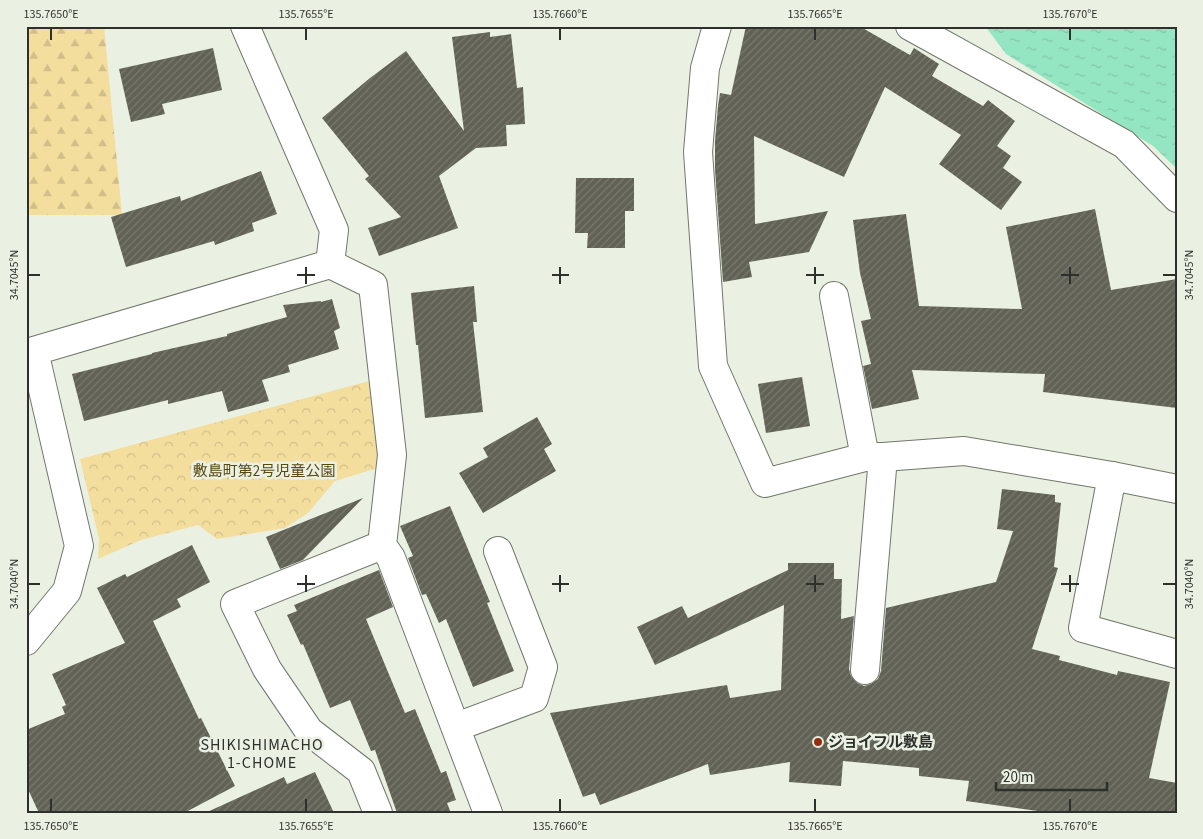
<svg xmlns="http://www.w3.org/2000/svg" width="1203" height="839" font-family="'Source Sans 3','Noto Sans JP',sans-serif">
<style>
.forest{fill:url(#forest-firs)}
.park{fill:url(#park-crowns)}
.water{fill:url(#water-ripples)}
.building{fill:url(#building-hatch)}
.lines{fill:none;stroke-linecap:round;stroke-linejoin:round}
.street-casing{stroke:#71776a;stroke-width:30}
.street{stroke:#fff;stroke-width:28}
.ticks{fill:none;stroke:#2d302b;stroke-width:2}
.poi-dot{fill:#952d0f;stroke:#eaf1e3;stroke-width:2}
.labels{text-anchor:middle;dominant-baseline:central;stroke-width:5;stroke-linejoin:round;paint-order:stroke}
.park-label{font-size:15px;fill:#594810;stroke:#eaf1e3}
.poi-label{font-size:15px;font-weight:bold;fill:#2d302b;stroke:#eaf1e3;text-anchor:start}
.neighbourhood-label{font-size:16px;letter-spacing:1px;fill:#2d302b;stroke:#eaf1e3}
.neatline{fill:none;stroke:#2d302b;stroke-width:2}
.ticks-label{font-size:12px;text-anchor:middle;fill:#2d302b}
</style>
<defs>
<pattern id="forest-firs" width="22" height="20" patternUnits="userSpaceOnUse" patternTransform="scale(1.25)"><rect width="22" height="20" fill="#f4de9e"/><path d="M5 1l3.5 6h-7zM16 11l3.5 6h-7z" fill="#d2bf88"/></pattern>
<pattern id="park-crowns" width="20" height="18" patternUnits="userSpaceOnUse" patternTransform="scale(1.25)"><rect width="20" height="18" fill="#f4de9e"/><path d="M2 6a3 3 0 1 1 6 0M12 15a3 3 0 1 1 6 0" fill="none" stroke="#d2bf88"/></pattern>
<pattern id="water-ripples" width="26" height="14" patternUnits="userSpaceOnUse" patternTransform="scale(1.25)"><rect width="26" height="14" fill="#94e6c3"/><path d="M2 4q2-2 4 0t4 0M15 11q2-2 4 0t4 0" fill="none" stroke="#80c6a8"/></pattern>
<pattern id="building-hatch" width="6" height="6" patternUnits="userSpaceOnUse" patternTransform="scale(1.25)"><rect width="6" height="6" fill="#616255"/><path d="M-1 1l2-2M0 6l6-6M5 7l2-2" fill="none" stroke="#797a70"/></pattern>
</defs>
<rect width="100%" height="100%" fill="#eaf1e3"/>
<path class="forest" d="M26 26H104L122 215H26Z"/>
<path class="park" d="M369 381C375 411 380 439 378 468L335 481 308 513 285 528 217 539 198 525 141 540 98 559 99 539 80 459Z"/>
<path class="water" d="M985 26H1177V169L1153 146 1006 54Z"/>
<g class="building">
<path d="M746 26H859L910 55 914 48 939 64 932 76 983 106 988 100 1015 121 997 146 1011 156 1003 168 1022 182 1001 210 939 164 961 135 885 87 844 177 754 136 755 224 828 211 809 252 749 262 752 277 723 282 715 170V141L718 106 720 93 731 95Z"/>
<path d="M490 32V37L511 34 517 88 523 87 525 124 506 125 507 146 476 148 439 176 458 228 379 256 368 228 401 217 365 179 369 176 322 118 370 78 406 51 464 131 452 37Z"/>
<path d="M213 48 222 90 162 104 165 114 131 122 119 69Z"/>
<path d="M261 171 277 214 252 223 254 231 215 245 214 241 126 267 111 217 180 196 181 201Z"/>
<path d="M576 178H634V211H625V248H587L588 233H575Z"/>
<path d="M1095 209 1111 290 1177 279V408L1043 392 1045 374 912 370 919 399 872 409 863 366 871 364 861 321 871 319 860 273 853 220 906 214 919 306 1022 309 1006 227Z"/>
<path d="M474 286 477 322H473L483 412 425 418 418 345H416L411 293Z"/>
<path d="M332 299 340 328 334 331 339 349 288 365 290 372 262 380 269 401 228 412 222 391 168 404V400L84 421 72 374 152 354V353L227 336V334L287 317 283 305 321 301V302Z"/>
<path d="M802 377 810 426 766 433 758 384Z"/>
<path d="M537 417 552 444 544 449 556 471 483 513 459 473 488 457 483 448Z"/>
<path d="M1002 489 1055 495V502L1061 503 1054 567 1058 568 1032 649 1060 656 1059 660 1117 675 1118 671 1170 682 1149 778 1177 783V813H1052L966 801 969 781 919 776V768L843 761 841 786 789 782 790 762 710 775 708 764 600 805 595 793 583 797 550 713 727 685 730 698 781 690 784 605 655 665 637 627 682 606 688 618 788 570V563H834V579H842L841 619 854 616 849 669 851 676 857 683 864 686 871 684 878 679 881 671 886 608 996 582 1013 531 997 529Z"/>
<path d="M363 498 303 560 280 569 266 537Z"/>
<path d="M450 506 490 602 487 603 514 671 473 687 446 619 439 623 426 594 422 595 408 558 413 556 400 526Z"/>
<path d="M192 545 210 582 177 599 181 607 153 621 199 719 201 718 235 786 184 813H39L26 785V730L65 714 62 707 66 705 52 674 125 643 97 588 125 574 127 577Z"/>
<path d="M379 570 393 607 366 619 405 713 415 709 441 773 446 771 456 800 447 803 451 813H397L375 750 371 751 350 700 330 708 303 644 301 645 287 615 297 611 294 605Z"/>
<path d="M315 772 334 813H205L284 777 287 784Z"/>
</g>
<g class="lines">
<defs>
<g id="street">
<path d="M245 26 334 230 330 264 373 285 392 455 382 545 391 558 488 813"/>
<path d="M717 26 705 68 698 152 713 366 765 483 865 457H883L964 451 1112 476 1177 489"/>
<path d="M910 26 1124 144 1177 198"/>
<path d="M834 296 865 457"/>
<path d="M1112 476 1083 628 1177 654"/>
<path d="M26 641 67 591 79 546 34 351 330 264"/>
<path d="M865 670 883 457"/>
<path d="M456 727 534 698 543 667 498 551"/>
<path d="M378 813 361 771 309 731 267 669 235 604 382 545"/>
</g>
</defs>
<use href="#street" class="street-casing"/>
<use href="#street" class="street"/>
</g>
<path class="ticks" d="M51 28V40M306 28V40M560 28V40M815 28V40M1070 28V40M306 267V284M560 267V284M815 267V284M1070 267V284M28 275H40M297 275H315M552 275H569M806 275H824M1061 275H1079M1163 275H1176M306 575V592M560 575V592M815 575V592M1070 575V592M28 584H40M297 584H315M552 584H569M806 584H824M1061 584H1079M1163 584H1176M51 799V812M306 799V812M560 799V812M815 799V812M1070 799V812"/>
<circle class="poi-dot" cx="818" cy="742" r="5"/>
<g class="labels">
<g class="park-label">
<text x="264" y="471">敷島町第2号児童公園</text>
</g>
<g class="poi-label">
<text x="828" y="742">ジョイフル敷島</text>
</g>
<g class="neighbourhood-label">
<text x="262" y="745">SHIKISHIMACHO<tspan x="262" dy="18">1-CHOME</tspan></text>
</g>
</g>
<rect width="1203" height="839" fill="none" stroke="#eaf1e3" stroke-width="55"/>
<path d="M996 782v8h111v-8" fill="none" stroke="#2d302b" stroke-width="2.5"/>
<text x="1003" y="782" font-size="15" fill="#2d302b" stroke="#eaf1e3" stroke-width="4" paint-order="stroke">20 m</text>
<rect x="28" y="28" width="1148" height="784" class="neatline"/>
<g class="ticks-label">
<text x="51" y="18">135.7650°E</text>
<text x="306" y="18">135.7655°E</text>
<text x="560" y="18">135.7660°E</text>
<text x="815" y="18">135.7665°E</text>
<text x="1070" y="18">135.7670°E</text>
<text transform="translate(14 275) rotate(-90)" y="4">34.7045°N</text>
<text transform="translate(1189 275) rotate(-90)" y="4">34.7045°N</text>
<text transform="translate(14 584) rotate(-90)" y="4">34.7040°N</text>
<text transform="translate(1189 584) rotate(-90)" y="4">34.7040°N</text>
<text x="51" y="830">135.7650°E</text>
<text x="306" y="830">135.7655°E</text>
<text x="560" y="830">135.7660°E</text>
<text x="815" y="830">135.7665°E</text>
<text x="1070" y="830">135.7670°E</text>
</g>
</svg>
